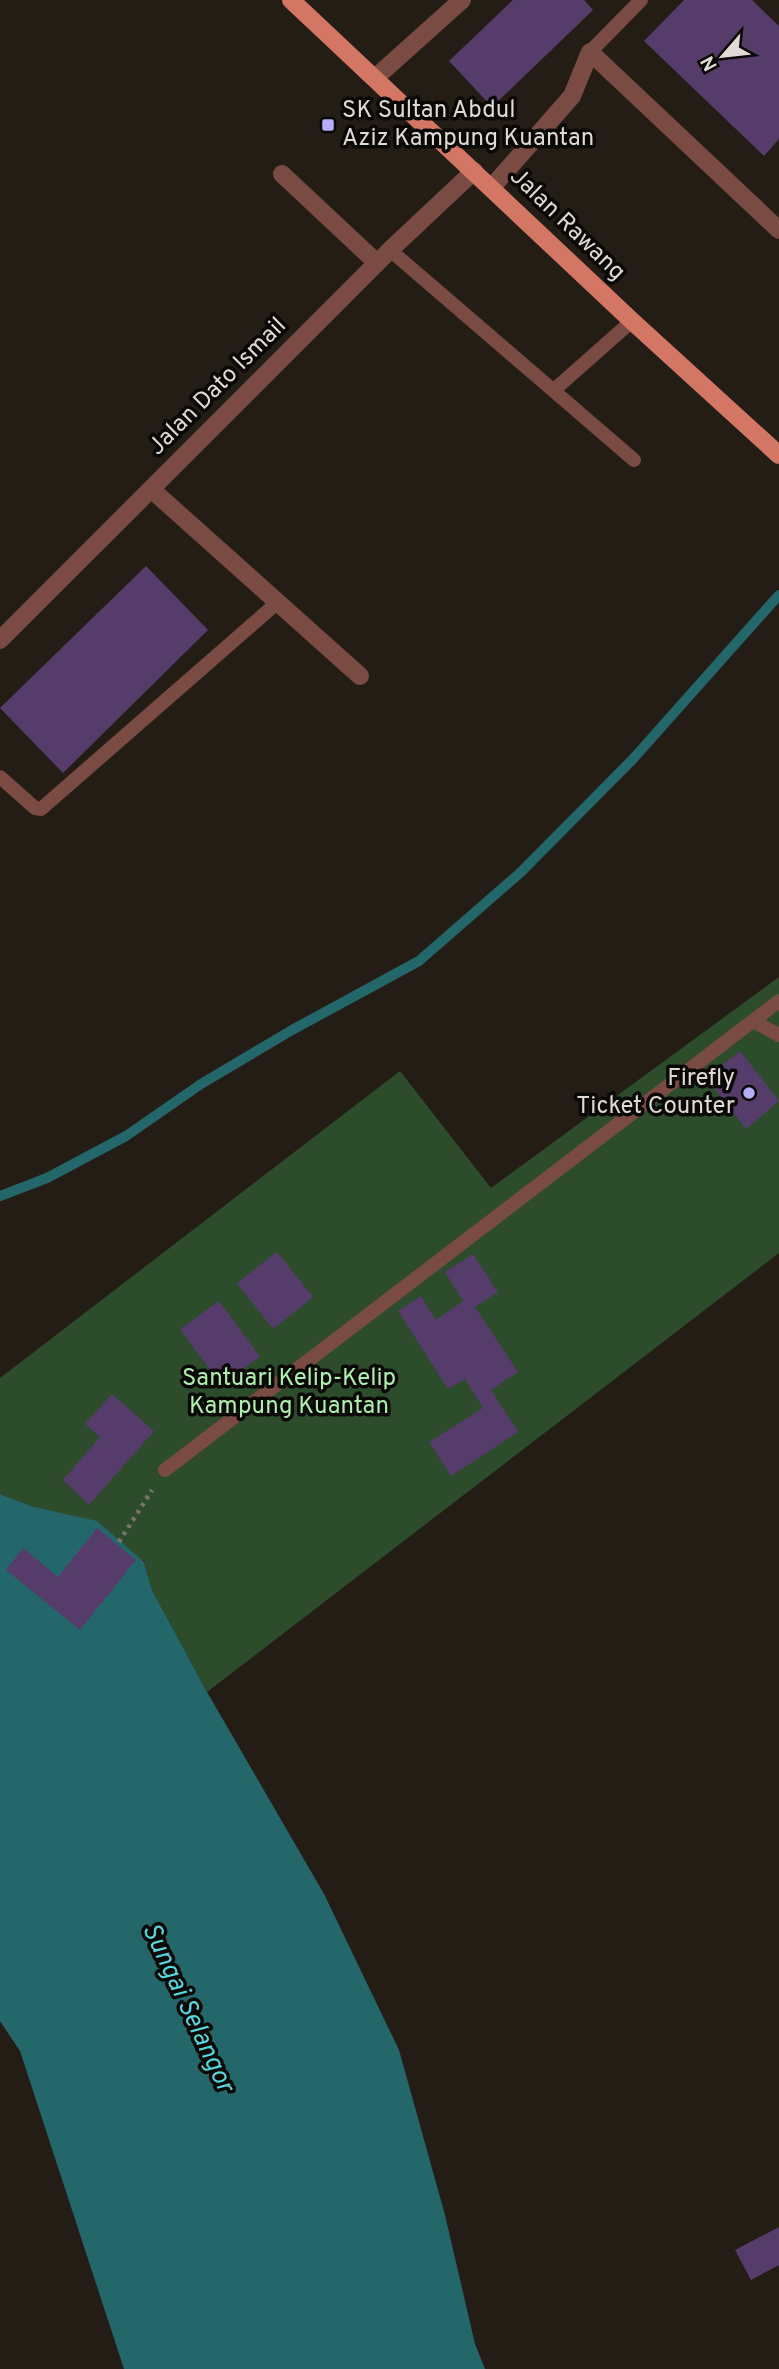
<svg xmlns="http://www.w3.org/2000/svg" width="779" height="2369" font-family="Overpass,sans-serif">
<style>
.green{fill:#2c4c2c}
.water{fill:#24676b}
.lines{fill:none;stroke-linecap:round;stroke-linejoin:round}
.stream{stroke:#24676b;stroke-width:10}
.building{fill:#563c6b}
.path{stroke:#79736d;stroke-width:4.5;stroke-dasharray:3.5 5;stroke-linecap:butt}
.service{stroke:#794b42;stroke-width:14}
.minor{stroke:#794b42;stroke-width:18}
.primary{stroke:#d37663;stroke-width:18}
.poi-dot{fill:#b6acf8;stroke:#0a0805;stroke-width:2.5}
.labels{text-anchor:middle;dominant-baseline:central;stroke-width:7;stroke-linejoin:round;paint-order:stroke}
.poi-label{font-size:24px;fill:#dfdad5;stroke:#0a0805;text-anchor:start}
.street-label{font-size:24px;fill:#dfdad5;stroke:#0a0805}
.park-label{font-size:24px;fill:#adefac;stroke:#0a0805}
.water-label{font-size:26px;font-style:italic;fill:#56d7e0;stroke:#0a0805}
</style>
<rect width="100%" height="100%" fill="#241d15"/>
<path class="green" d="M779 977V1253L207 1692 152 1590 144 1561 34 1507 0 1494V1378L400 1071 491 1188Z"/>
<path class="water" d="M0 1494 34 1507 97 1521 144 1562 152 1590 207 1692 324 1894 399 2050 445 2215 475 2344 485 2369H124L20 2051 0 2021Z"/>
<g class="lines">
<path class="stream" d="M0 1196 47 1178 126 1136 201 1084 292 1030 419 961 520 873 633 759 779 595"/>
</g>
<g class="building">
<path d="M513 0H584L593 10 492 107 449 61Z"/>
<path d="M684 0H752L779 26V139L764 156 644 41Z"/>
<path d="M146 566 208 630 63 773 0 708Z"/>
<path d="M740 1051 779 1101 746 1129 706 1078Z"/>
<path d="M277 1252 313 1297 273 1329 237 1283Z"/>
<path d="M473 1254 498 1292 475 1307 518 1372 491 1390 518 1432 451 1476 429 1442 483 1408 465 1379 448 1389 398 1311 421 1296 436 1320 463 1301 445 1272Z"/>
<path d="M219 1301 260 1357 221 1385 180 1329Z"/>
<path d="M112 1394 154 1431 89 1505 63 1480 100 1437 85 1424Z"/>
<path d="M97 1528 136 1560 80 1630 6 1570 23 1548 58 1577Z"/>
<path d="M779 2227V2265L751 2280 735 2250Z"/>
</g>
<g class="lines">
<path class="path" d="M119 1542 152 1490"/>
<g class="service">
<path d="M590 52 641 0"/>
<path d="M390 250 634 460"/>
<path d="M554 390 632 321"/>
<path d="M0 777 35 808 41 809 278 602"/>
<path d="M753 1021 779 1035"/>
<path d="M165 1470 779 1001"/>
</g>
<g class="minor">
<path d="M375 78 462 0"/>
<path d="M282 174 377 263"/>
<path d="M492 187 572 96 590 52 779 230"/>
<path d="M151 489 360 676"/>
<path d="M0 640 390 250 474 171"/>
</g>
<path class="primary" d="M291 0 632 321 779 455"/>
</g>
<g class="poi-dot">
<rect x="321" y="118" width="14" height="14" rx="3.5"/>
<circle cx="749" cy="1093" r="7"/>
</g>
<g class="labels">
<g class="poi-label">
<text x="342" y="111">SK Sultan Abdul<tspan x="342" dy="28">Aziz Kampung Kuantan</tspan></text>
<text x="735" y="1079" text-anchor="end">Firefly<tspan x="735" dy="28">Ticket Counter</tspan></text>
</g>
<g class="street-label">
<text transform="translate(567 225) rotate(44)">Jalan Rawang</text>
<text transform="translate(218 387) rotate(-45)">Jalan Dato Ismail</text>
</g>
<g class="park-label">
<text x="289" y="1379">Santuari Kelip-Kelip<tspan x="289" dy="28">Kampung Kuantan</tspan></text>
</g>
<g class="water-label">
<text transform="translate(187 2008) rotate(65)">Sungai Selangor</text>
</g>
</g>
<g transform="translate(723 56) rotate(242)" stroke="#0a0805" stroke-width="5" paint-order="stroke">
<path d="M0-5L12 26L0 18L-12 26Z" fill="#dfdad5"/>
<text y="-10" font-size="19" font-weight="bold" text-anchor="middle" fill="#dfdad5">N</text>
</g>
</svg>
